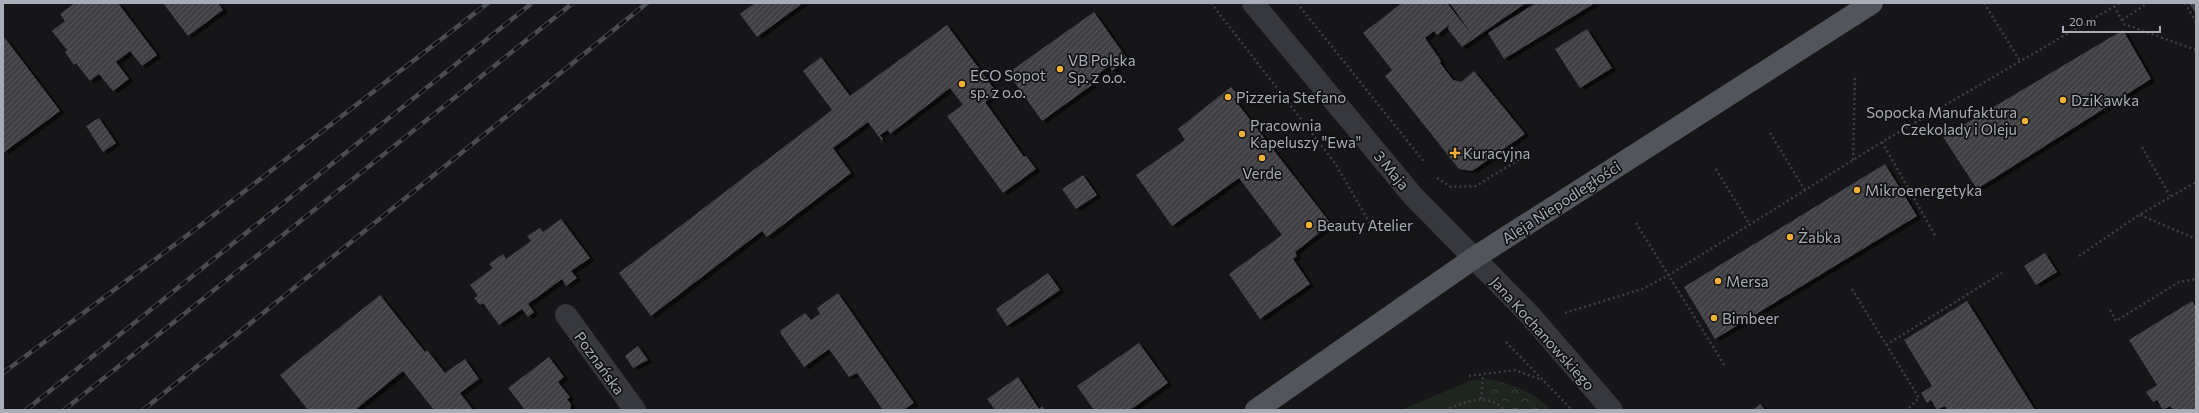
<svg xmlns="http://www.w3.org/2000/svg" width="2199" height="413" font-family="Commissioner,sans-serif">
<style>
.green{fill:#1e261f}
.forest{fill:url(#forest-crowns)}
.building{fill:url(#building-hatch);filter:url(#shadow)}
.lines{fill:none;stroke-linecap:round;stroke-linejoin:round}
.path{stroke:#3d3f44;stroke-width:2.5;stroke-dasharray:2 3;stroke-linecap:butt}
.minor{stroke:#37383d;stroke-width:22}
.tertiary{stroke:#37383d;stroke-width:22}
.primary{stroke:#53555c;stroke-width:22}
.rail-casing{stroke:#4a4c52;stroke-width:4.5}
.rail{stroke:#111113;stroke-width:3;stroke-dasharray:9;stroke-linecap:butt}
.poi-dot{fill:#f2b134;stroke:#111113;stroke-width:1.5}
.labels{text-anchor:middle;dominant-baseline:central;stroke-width:3.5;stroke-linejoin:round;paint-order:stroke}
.poi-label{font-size:15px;fill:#a8adb8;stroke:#111113;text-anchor:start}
.street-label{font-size:15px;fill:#a8adb8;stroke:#111113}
</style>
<defs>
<pattern id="forest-crowns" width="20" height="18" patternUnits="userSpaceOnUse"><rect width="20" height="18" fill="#1e261f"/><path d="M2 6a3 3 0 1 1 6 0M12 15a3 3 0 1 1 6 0" fill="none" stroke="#3c433d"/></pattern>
<pattern id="building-hatch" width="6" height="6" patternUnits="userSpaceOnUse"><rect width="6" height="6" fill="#404145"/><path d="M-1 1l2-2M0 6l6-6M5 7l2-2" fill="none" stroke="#595a5e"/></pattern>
<filter id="shadow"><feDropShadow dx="4.5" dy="2.5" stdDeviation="0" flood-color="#0009"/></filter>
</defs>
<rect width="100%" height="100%" fill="#161618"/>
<path class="green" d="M1488 379 1486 394 1507 403 1511 410H1401L1472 380Z"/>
<path class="forest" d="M1488 379C1514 384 1532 392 1551 410H1511L1507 403 1486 394Z"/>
<g class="building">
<path d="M75 3H118L157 55 142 66 130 51 116 62 129 79 113 91 99 74 90 81 76 63 74 65 65 52 67 50 52 31 65 21 60 14Z"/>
<path d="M163 3H218L223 10 188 36Z"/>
<path d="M755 3H803L757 37 740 14Z"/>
<path d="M1402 3H1447L1472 35 1450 3H1526L1462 47 1448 29 1449 25 1437 35 1434 31 1425 38 1441 61 1440 63 1453 80 1461 82 1474 71 1525 134 1472 171 1459 169 1385 76 1392 70 1363 33Z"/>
<path d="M1536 3H1595L1504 59 1488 33Z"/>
<path d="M2189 3H2196V14Z"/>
<path d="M1094 12 1128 60 1112 71 1109 66 1089 81 1092 85 1042 121 1008 73Z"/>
<path d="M947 25 997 93 985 102 1024 157 1026 156 1036 169 1003 193 947 116 963 105 950 88 890 134 888 130 880 135 883 139 882 141 868 122 833 148 851 173 767 237 762 231 651 316 619 273 832 110 803 71 821 57 850 96Z"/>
<path d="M1587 29 1612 68 1580 88 1555 49Z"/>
<path d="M2123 30 2151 79 1977 189 1943 137Z"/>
<path d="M5 38 60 111 3 153V39Z"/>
<path d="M1231 87 1239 96 1234 99 1331 224 1295 252 1297 256 1293 259 1310 284 1260 319 1229 274 1282 235 1239 178 1172 226 1136 175 1185 140 1178 129Z"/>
<path d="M99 118 116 143 103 152 86 126Z"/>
<path d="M1885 164 1917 216 1715 339 1684 287Z"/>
<path d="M1083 175 1097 195 1076 209 1062 189Z"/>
<path d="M561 219 590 258 571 271 577 278 566 286 562 279 528 304 534 312 528 317 522 309 499 325 483 303 480 305 474 298 478 296 470 285 493 268 489 264 503 254 506 259 531 241 527 236 540 228 543 232Z"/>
<path d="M2045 253 2057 272 2036 285 2024 266Z"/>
<path d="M1048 273 1060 290 1007 326 996 309Z"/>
<path d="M838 293 914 403 903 410H883L857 373 849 377 829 349 804 367 781 334 780 331 805 313 811 320 820 314 817 308Z"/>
<path d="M380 295 425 352 427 350 445 373 465 359 479 379 460 393 473 410H434L403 371 355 410H308L280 375Z"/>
<path d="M1967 301 2035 410H1947L1945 406 1937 410 1931 400 1927 403 1921 393 1932 386 1904 340Z"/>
<path d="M2192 301 2196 307V410H2173L2170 406 2163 410 2157 400 2153 402 2146 392 2157 385 2129 340Z"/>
<path d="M1139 343 1168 383 1130 410H1094L1077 386Z"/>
<path d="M638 346 648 360 633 368 625 356Z"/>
<path d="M549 357 564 377 558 382 570 397 567 399 571 404 570 410H525L508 388Z"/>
<path d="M1018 377 1039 409 1042 406 1045 410H995L987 399Z"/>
<path d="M1760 404 1765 410H1753Z"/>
</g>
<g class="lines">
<g class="path">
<path d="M1211 3 1335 163 1372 227"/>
<path d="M1297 3 1425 163"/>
<path d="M1984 3 2020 61"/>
<path d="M2185 3 2196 22"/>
<path d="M2114 6 2124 24 2196 50"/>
<path d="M2122 20 2148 3"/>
<path d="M1770 133 1805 190"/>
<path d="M1882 142 1936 237"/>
<path d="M2142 147 2170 196"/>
<path d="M1853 160 1855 77"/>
<path d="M1716 169 1750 225"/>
<path d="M1437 178 1451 187 1476 186 1520 159"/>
<path d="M2140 215 2196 239"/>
<path d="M1636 223 1725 366"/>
<path d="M2079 256 2139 215 2196 182"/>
<path d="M1852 289 1919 398 1907 410"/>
<path d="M2110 310 2116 321 2179 282 2196 279"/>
<path d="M1565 313 1642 289 1669 275 1882 142 2120 3"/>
<path d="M1506 342 1572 410"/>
<path d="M1886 345 2002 273"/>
<path d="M1469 376 1514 370 1540 379"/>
<path d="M1481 399 1483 375"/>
<path d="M1445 410C1464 403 1488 391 1504 410"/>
</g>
<g class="minor">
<path d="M1474 258 1529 314 1612 410"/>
<path d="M566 315 635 410"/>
</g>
<path class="tertiary" d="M1253 3 1413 196 1474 258"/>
<path class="primary" d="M1256 410 1474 258 1872 3"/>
<defs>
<g id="rail">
<path d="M3 373 197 228 488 3"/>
<path d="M26 410 532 3"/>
<path d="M64 410 573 3"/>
<path d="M143 410 647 3"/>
</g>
</defs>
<use href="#rail" class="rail-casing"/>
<use href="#rail" class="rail"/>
</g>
<g class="poi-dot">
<circle cx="1060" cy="69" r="4"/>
<circle cx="962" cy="84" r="4"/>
<circle cx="1228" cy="97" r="4"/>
<circle cx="2063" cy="100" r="4"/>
<circle cx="2025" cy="121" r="4"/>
<circle cx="1242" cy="134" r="4"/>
<path d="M1453 147h4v4h4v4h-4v4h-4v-4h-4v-4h4z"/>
<circle cx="1262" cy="158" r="4"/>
<circle cx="1857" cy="190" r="4"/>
<circle cx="1309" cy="225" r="4"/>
<circle cx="1790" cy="237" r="4"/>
<circle cx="1718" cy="281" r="4"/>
<circle cx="1714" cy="318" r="4"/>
</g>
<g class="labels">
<g class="poi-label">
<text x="1068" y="60">VB Polska<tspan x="1068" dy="17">Sp. z o.o.</tspan></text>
<text x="970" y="75">ECO Sopot<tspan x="970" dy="17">sp. z o.o.</tspan></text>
<text x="1236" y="97">Pizzeria Stefano</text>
<text x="2071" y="100">DziKawka</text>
<text x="2017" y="112" text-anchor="end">Sopocka Manufaktura<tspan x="2017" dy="17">Czekolady i Oleju</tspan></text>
<text x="1250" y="125">Pracownia<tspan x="1250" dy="17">Kapeluszy "Ewa"</tspan></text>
<text x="1463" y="153">Kuracyjna</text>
<text x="1262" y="173" text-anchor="middle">Verde</text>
<text x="1865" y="190">Mikroenergetyka</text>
<text x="1317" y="225">Beauty Atelier</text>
<text x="1798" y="237">Żabka</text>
<text x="1726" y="281">Mersa</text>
<text x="1722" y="318">Bimbeer</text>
</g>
<g class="street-label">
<text transform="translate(1392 170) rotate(50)">3 Maja</text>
<text transform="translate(1561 202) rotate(-33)">Aleja Niepodległości</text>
<text transform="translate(1543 333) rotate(48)">Jana Kochanowskiego</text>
<text transform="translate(600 363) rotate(54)">Poznańska</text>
</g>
</g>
<rect width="2199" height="413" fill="none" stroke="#a8adb8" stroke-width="8"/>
<path d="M2063 26v6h97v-6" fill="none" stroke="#a8adb8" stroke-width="2"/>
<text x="2069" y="26" font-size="12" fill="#a8adb8" stroke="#111113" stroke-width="3" paint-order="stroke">20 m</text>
</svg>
